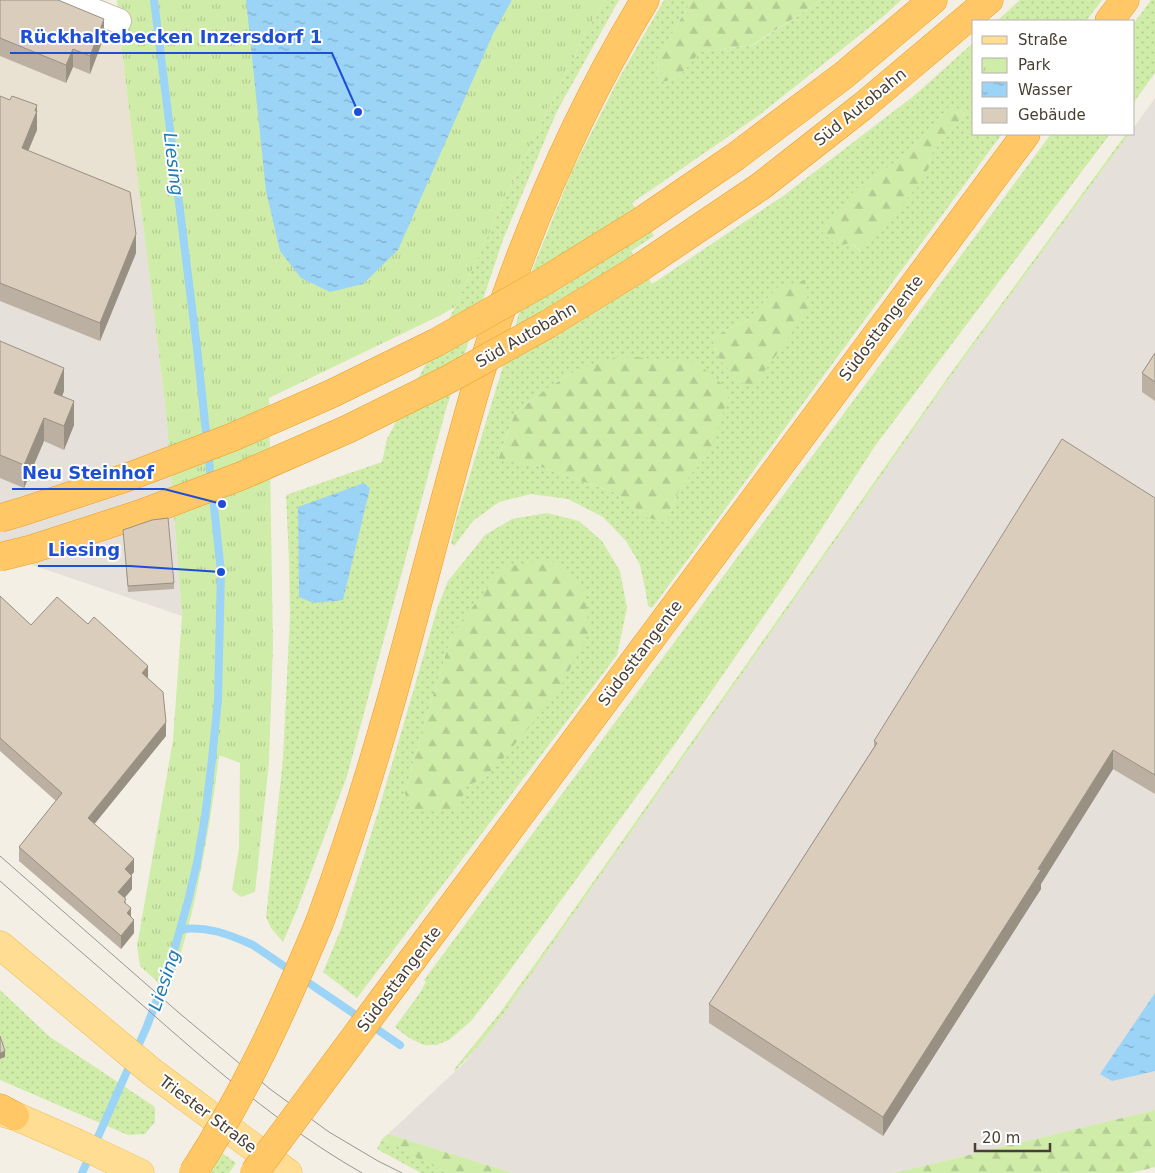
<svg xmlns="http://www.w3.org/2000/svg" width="1155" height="1173" font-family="'DejaVu Sans',sans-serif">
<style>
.residential{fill:#e9e1d2}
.industrial{fill:#e6e0da}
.grass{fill:url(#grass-dots);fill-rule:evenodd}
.forest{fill:url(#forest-firs)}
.park{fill:url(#park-tufts)}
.water{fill:url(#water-ripples)}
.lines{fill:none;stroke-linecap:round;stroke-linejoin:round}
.stream{stroke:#9bd4f7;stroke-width:8}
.minor-casing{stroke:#c3b9a9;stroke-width:26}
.major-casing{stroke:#efbd58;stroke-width:29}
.highway-casing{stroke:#ec9d27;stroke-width:29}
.minor{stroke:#fff;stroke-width:24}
.major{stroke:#ffdd93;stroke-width:28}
.highway{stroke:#ffc765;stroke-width:28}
.tram{stroke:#959595;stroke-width:1}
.highway-bridge-casing{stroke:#ec9d27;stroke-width:29;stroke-linecap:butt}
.highway-bridge{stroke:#ffc765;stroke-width:28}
.wall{fill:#bbb0a2}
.shaded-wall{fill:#999084}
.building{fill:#dacdbc;stroke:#999084}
.labels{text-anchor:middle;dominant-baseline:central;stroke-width:4;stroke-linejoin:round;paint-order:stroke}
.street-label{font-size:16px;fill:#473f34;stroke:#fff}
.water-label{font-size:18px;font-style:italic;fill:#227bb4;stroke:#fff}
.leader{fill:none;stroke:#1d4ed8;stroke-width:2}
.callout-dot{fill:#1d4ed8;stroke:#fff;stroke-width:2}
.callout-label{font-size:18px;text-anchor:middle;font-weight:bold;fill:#1d4ed8;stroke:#fff;stroke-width:4;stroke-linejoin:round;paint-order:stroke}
</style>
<defs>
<pattern id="grass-dots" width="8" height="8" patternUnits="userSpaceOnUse" patternTransform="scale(1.25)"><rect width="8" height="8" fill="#d0eca9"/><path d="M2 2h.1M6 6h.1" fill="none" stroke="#b4cb92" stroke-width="1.8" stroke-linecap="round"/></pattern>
<pattern id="forest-firs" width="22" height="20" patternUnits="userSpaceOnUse" patternTransform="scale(1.25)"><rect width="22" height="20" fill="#d0eca9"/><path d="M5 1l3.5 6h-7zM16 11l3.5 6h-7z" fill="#b4cb92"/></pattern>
<pattern id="park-tufts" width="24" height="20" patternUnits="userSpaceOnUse" patternTransform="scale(1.25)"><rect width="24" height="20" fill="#d0eca9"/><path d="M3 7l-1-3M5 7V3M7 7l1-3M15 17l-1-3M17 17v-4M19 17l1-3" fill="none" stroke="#b4cb92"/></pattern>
<pattern id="water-ripples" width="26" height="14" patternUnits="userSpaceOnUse" patternTransform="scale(1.25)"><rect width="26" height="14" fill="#9bd4f7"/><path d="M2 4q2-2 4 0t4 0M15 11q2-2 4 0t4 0" fill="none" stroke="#80adc9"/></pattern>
</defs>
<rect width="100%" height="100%" fill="#f4efe5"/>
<path class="residential" d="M0 0H98L108 39 120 35 142 215 22 166 37 130 0 114Z"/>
<g class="industrial">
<path d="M1155 98V1110L894 1173H512L388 1134 463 1064 500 1019 957 368 1129 134H1134V127Z"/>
<path d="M23 113 39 119 35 128 37 130 22 165 142 215 166 412 182 616 0 554V114Z"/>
</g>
<g class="grass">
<path d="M605 0H619L557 111 504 237 446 409 347 776 296 912 283 942 271 928 266 917 283 759 290 615 289 560 286 495 382 462 387 439 455 307 515 177 587 30Z"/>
<path d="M664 0H692L657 59 658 83 678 78 700 52 753 45 822 0H901L885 15 758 116 632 203 654 236 631 251 652 284 783 196 915 95 974 42V134H1002L652 608 648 606 645 588 640 565 626 541 603 517 568 499 531 494 499 502 473 521 454 546 451 543 456 520 533 268 572 171 618 80ZM951 105 965 113 956 125 930 155 929 167 860 251 851 243 855 190 907 154ZM778 287 720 360 712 338 748 319ZM577 370 710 453 682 484 666 522 648 518 616 493 538 466 498 459 515 413 548 388Z"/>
<path d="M1020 0H1102L1086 21H997Z"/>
<path d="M1151 0H1155V73L1134 102V23Z"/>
<path d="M1051 134H1110L875 446 783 588 677 741 505 977 471 1021 449 1040 436 1045H424L409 1038 395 1027 419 994 426 982 424 980Z"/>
<path d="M1126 134H1129L957 368 500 1019 479 1045 454 1072 455 1068 499 1014 565 922 953 370Z"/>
<path d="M547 513 579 521 602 541 620 571 627 608 617 655 357 998 323 972 341 929 378 812 438 606 448 581 485 535 512 519ZM452 634 489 775 466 787 405 793 418 744Z"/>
<path d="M0 990 50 1037 155 1107V1122L145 1134 128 1135 0 1080Z"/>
<path d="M382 1139C405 1149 425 1162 447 1173H421L377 1149Z"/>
<path d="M222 1153 236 1163 229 1173H211Z"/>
</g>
<g class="forest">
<path d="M692 0H822L752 45 700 52 678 78 658 83 657 59Z"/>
<path d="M951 105 965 113 956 125 930 155 929 167 920 184 861 251 851 243 836 246 821 231 855 190 907 154Z"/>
<path d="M805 280 809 309 753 387 740 382 720 360 712 338 748 319 778 287Z"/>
<path d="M620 356 696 362 730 391 710 453 682 484 666 522 648 518 616 493 538 466 498 460 515 413 548 388 577 370Z"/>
<path d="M549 559 563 570 585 594 589 632 557 694 489 775 466 787 458 809 411 812 405 793 418 744 452 634 503 567Z"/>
<path d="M1155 1110V1167L1131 1173H894Z"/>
<path d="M388 1134 512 1173H447L425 1162 397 1146 382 1139Z"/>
</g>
<path class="park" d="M117 0H605L587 30 515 177 455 307 439 316 269 398 273 646 269 762 255 892 241 897 232 890 239 848 240 763 219 755C214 798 207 841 198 884 191 921 180 956 169 992L140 966 137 946 173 740 182 616 166 412 120 35Z"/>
<g class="water">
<path d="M246 0H512L493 34 398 250 363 284 330 292 301 278 280 251 266 191Z"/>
<path d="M364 483 370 488 343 600 314 603 299 597 298 507Z"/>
<path d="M1155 993V1071L1112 1081 1100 1074Z"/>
</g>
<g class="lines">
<g class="stream">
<path d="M181 929C208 926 228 934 253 945L400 1045"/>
<path d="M82 1173 147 1026 170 965 188 901 197 863 205 817 212 759 218 700 221 572 197 348 154 0"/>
</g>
<defs>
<path id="minor" d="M67 0 119 21"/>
<g id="major">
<path d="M0 945 152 1072 288 1173"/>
<path d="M0 1112 15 1116 77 1143 140 1173"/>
</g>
<g id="highway">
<path d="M1109 21 1125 0"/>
<path d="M643 220 735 157 844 75 933 0"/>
<path d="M641 267 761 186 863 106 989 0"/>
<path d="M320 921C347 848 370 775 391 701 416 612 438 523 463 434 469 412 475 390 482 368 522 240 575 115 645 0"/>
<path d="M398 979 1026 134"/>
<path d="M0 1108 15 1116"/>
</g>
</defs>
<use href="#minor" class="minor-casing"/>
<use href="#major" class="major-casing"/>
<use href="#highway" class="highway-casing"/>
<use href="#minor" class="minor"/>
<use href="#major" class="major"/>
<use href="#highway" class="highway"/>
<g class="tram">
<path d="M0 856 178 1012 270 1089 329 1132 378 1161 402 1173"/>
<path d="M0 881C46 922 93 962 140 1003 210 1065 280 1126 362 1173"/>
</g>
<defs>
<g id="highway-bridge">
<path d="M0 518 21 512 128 477 233 437 331 394 437 342 543 282 643 220"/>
<path d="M0 557 32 549 140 514 241 476 348 429 449 379 548 324 641 267"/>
<path d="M193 1173C245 1094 284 1008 320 921"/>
<path d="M254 1173 398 979"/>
</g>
</defs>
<use href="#highway-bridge" class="highway-bridge-casing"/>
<use href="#highway-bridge" class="highway-bridge"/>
</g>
<g class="wall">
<path d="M0 0 104 37 90 74 73 67 66 83 0 56Z"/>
<path d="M0 96 37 123V130L28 150 136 253 100 341 0 301Z"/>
<path d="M0 341 64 391 62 396 74 425 64 450 44 441 24 488 0 478Z"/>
<path d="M1155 353V401L1142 392V373Z"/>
<path d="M1155 498V794L1113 769 1041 884V889L883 1136 709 1023V1004L874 747V741Z"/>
<path d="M123 530 174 583V589L128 592Z"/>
<path d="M0 596 31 625 148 678 166 736 94 824 134 872 131 875 132 889 125 898 126 904 131 917 134 933 121 949 19 861V847L56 801 0 751Z"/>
</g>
<g class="shaded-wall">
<path d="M104 19V37L90 74V56Z"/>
<path d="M73 49V67L66 83V65Z"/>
<path d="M37 105V130L22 166V148Z"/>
<path d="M136 234V253L100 341V323Z"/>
<path d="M64 368V391L54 417V393Z"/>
<path d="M74 401V425L64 450V426Z"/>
<path d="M44 418V441L24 488V465Z"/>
<path d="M148 666V679L142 673Z"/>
<path d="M166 722V736L88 832V818Z"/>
<path d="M1113 750V769L1041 884V889L883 1136V1117Z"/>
<path d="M134 859V872L125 883V869Z"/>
<path d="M132 876V889L118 905V892Z"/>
<path d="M131 908V922L127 913Z"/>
<path d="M134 920V933L121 949V936Z"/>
<path d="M5 1051V1057L0 1059V1053Z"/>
</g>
<g class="building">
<path d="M0 0H58L104 19 90 56 73 49 66 65 0 38Z"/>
<path d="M0 96 10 100 12 96 37 105 35 111H37L22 148 130 192 136 234 100 323 0 283Z"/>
<path d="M0 341 64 368 54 393 74 401 64 426 44 418 24 465 0 455Z"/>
<path d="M1155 353V382L1142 373Z"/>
<path d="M1062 439 1155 498V775L1113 750 1038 869 1041 870 883 1117 709 1004 877 743 874 741Z"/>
<path d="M168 518 174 583 128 586 123 530 152 520Z"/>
<path d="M0 596 31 625 57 597 88 624 94 617 148 666 142 673 163 692 166 722 88 818 134 859 125 869 132 876 118 892 126 899 124 902 131 908 127 913 134 920 121 936 19 847 62 793 0 738Z"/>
<path d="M0 1036 5 1051 0 1053Z"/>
</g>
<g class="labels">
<g class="street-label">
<text transform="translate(860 107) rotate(-39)">Süd Autobahn</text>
<text transform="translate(881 328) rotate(-53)">Südosttangente</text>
<text transform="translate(526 335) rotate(-30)">Süd Autobahn</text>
<text transform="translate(640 653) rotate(-53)">Südosttangente</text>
<text transform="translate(399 979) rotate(-53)">Südosttangente</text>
<text transform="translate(208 1114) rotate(37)">Triester Straße</text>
</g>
<g class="water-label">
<text transform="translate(174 164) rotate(83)">Liesing</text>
<text transform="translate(164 980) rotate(-71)">Liesing</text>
</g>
</g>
<path class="leader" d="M358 112L332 53H10M222 504L164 489H12M221 572L130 566H38"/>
<g class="callout-dot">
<circle cx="358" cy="112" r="5"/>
<circle cx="222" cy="504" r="5"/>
<circle cx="221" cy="572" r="5"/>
</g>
<g class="callout-label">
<text x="171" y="43">Rückhaltebecken Inzersdorf 1</text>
<text x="88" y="479">Neu Steinhof</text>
<text x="84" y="556">Liesing</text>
</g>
<rect x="972" y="20" width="162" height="115" fill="#ffffff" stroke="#b5b2ae"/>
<rect x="982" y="36" width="25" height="8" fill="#ffdd93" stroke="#b5b2ae"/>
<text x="1018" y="45" font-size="15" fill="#473f34">Straße</text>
<rect x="982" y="58" width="25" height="15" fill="url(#park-tufts)" stroke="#b5b2ae"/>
<text x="1018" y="70" font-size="15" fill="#473f34">Park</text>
<rect x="982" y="82" width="25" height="15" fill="url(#water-ripples)" stroke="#b5b2ae"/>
<text x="1018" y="95" font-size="15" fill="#473f34">Wasser</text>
<rect x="982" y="108" width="25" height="15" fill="#dacdbc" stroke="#b5b2ae"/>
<text x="1018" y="120" font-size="15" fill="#473f34">Gebäude</text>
<path d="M975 1143v8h75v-8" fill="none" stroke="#473f34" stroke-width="2.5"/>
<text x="982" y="1143" font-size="15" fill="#473f34" stroke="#ffffff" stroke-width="4" paint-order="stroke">20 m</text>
</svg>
